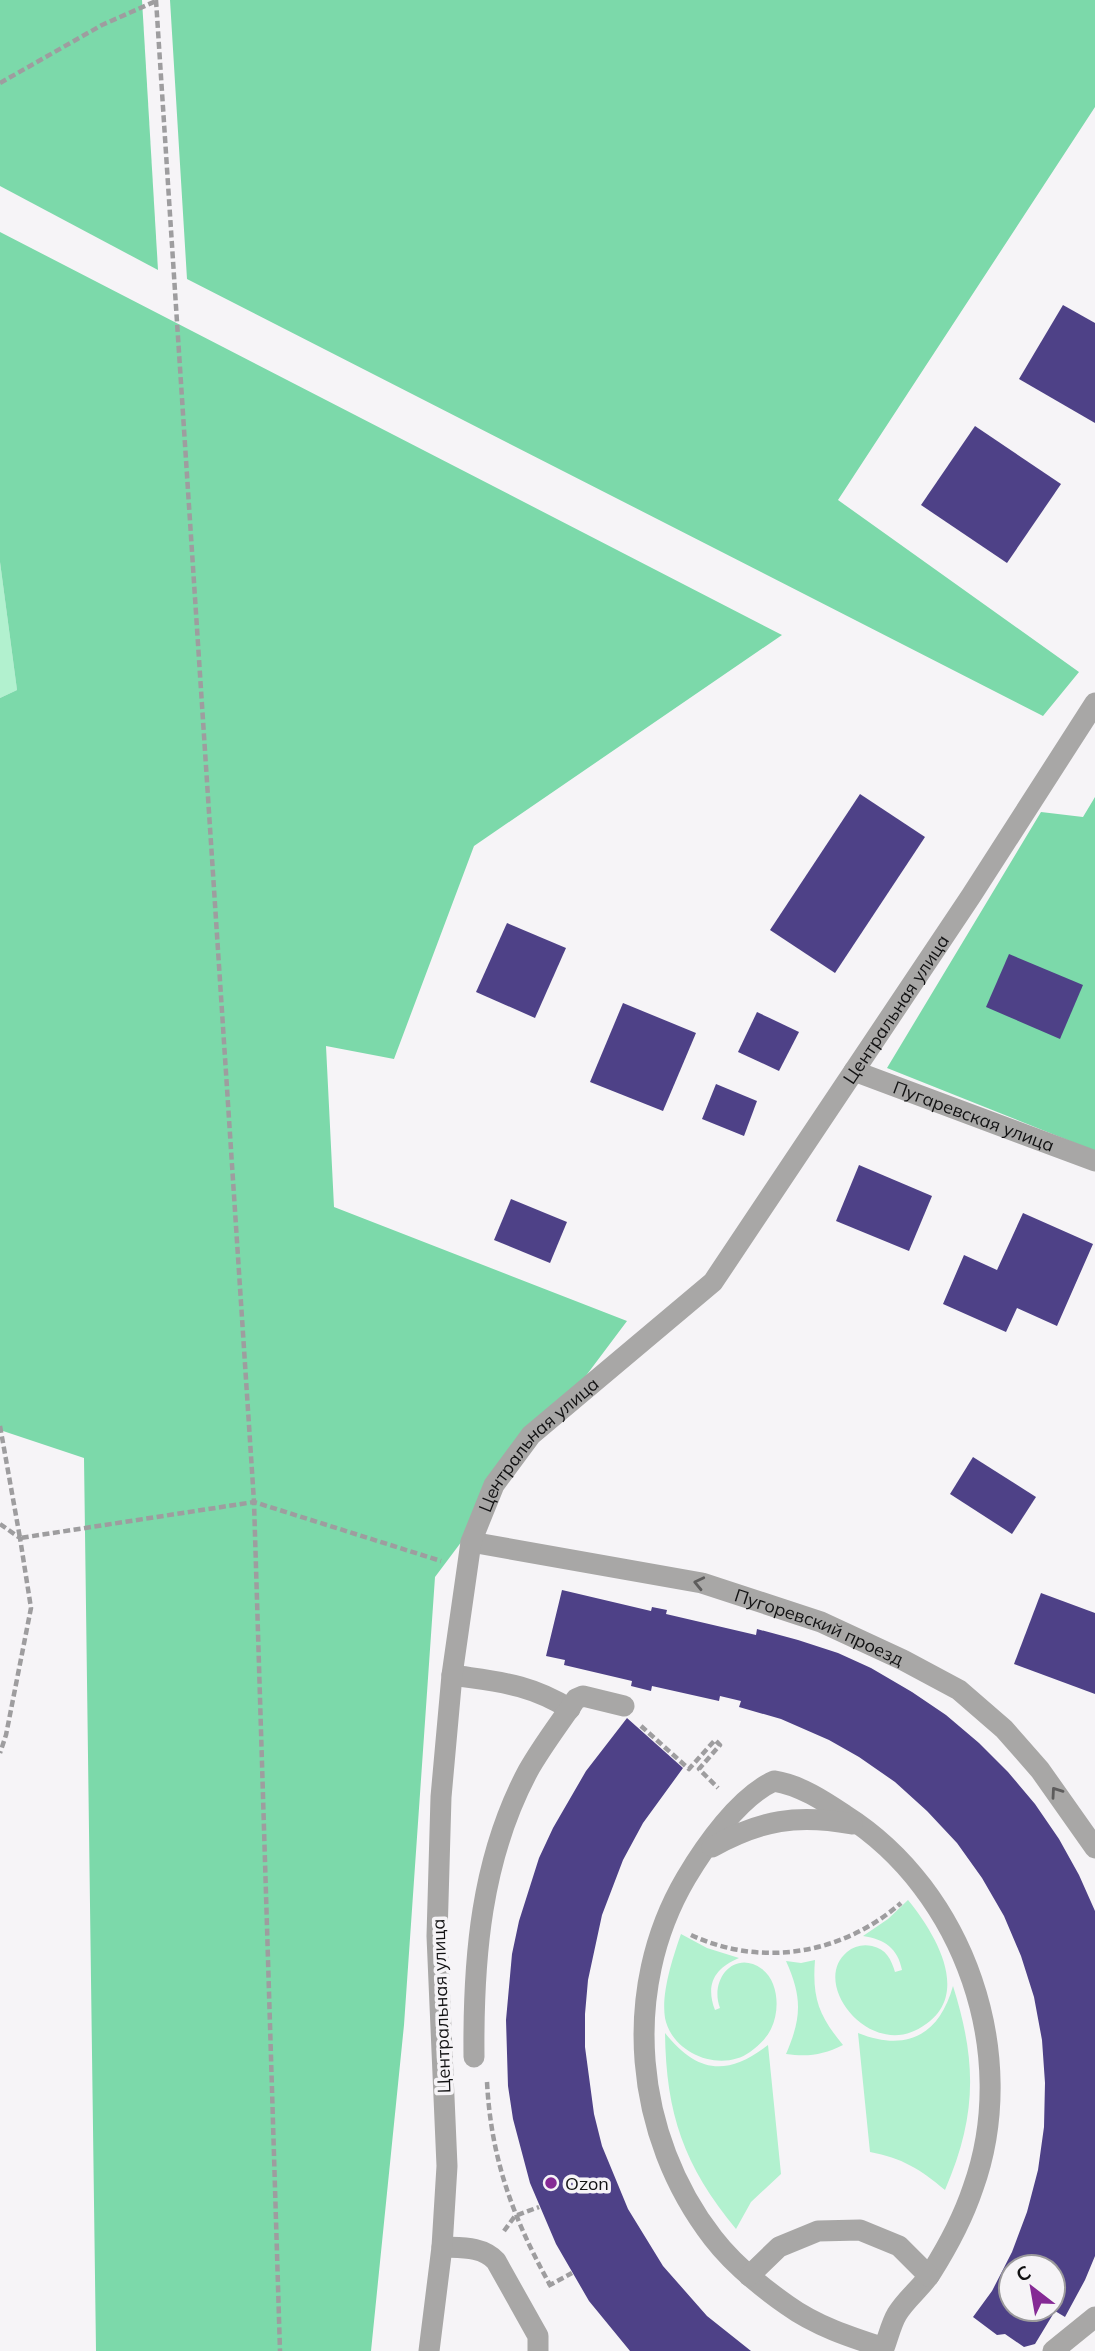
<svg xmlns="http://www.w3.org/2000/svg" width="1095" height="2351" font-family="Mulish,sans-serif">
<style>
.green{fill:#b2f1cf}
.forest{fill:#7cd9aa}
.building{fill:#4e4187;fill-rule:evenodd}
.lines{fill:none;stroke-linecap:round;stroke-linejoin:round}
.path{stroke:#9e9d9f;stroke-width:4.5;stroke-dasharray:7 3.5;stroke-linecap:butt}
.service{stroke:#a8a7a6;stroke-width:21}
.minor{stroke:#a8a7a6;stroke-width:21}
.oneway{stroke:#5d5c5c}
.poi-dot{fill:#852a95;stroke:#f6f4f7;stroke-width:2.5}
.labels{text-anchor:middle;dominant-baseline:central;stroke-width:7;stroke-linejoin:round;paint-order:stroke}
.street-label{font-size:18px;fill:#121213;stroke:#f6f4f7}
.poi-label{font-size:18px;fill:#121213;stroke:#f6f4f7;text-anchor:start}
</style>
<rect width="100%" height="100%" fill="#f6f4f7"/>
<g class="green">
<path d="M0 562 17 690 0 698Z"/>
<path d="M908 1900C938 1937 976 2002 914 2031 865 2053 811 1982 847 1952 854 1946 863 1944 872 1946 886 1949 891 1959 895 1972L902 1970C898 1949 885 1939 863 1936L888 1919Z"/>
<path d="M681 1934 707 1948 739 1958C715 1968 705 1984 715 2010L720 2008C709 1979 735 1949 762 1969 779 1982 780 2011 771 2029 766 2039 759 2045 750 2052 721 2073 672 2054 665 2018 661 1993 673 1957 681 1934Z"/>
<path d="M815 1960C812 1998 819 2016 843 2045 823 2055 808 2057 786 2054 802 2017 802 1997 786 1961L801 1963Z"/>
<path d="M953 1986C977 2062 977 2116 945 2190 920 2169 902 2158 870 2152L858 2033C906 2052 939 2036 953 1986Z"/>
<path d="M665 2033C697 2073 727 2077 768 2045L781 2174 751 2202 736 2229C684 2166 666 2114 665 2033Z"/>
</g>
<g class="forest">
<path d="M0 0H142L158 270 0 186Z"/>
<path d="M170 0H1095V107L838 500 1079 672 1043 716 187 279Z"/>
<path d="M0 232 782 635 474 846 394 1059 326 1046 334 1207 627 1321 435 1577 404 2025 371 2351H96L84 1458 0 1430V698L17 690 0 562Z"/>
<path d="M1095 797V1151L887 1068 1041 812 1083 817Z"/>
</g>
<g class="building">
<path d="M1063 305 1095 323V423L1019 379Z"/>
<path d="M975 426 1061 484 1007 563 921 505Z"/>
<path d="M860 794 925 837 835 973 770 930Z"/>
<path d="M507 923 566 948 535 1018 476 992Z"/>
<path d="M1009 954 1083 985 1060 1039 986 1007Z"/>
<path d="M623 1003 696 1033 663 1111 590 1082Z"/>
<path d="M757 1012 799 1032 779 1071 738 1052Z"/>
<path d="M716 1084 757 1101 744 1136 702 1119Z"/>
<path d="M859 1165 932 1196 909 1251 836 1221Z"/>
<path d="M511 1199 567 1222 550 1263 494 1240Z"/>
<path d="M1023 1213 1093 1244 1057 1326 1017 1308 1006 1332 943 1304 964 1255 997 1270Z"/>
<path d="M973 1457 1036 1497 1012 1534 950 1494Z"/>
<path d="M562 1590 651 1611 652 1607 667 1610 666 1614 756 1635 757 1629 798 1640 838 1653 871 1668 912 1692 946 1715 979 1743 1008 1772 1035 1804 1059 1839 1079 1875 1095 1911V2256L1085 2280 1065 2317 1055 2311 1035 2344 1024 2347 1005 2334 997 2335 973 2317 992 2291 1012 2252 1027 2212 1038 2170 1044 2127 1045 2083 1042 2040 1034 1997 1021 1956 1004 1916 982 1878 957 1843 927 1811 895 1782 859 1757 829 1740 781 1719 739 1707 741 1701 720 1696 719 1701 652 1686 651 1691 631 1686 632 1681 564 1665 565 1660 546 1656ZM1011 2267H1053V2309H1011Z"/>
<path d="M1041 1593 1095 1613V1694L1014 1664Z"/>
<path d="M627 1718 683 1768 643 1823 623 1860 602 1915 588 1980 585 2014V2047L594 2114 602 2146 628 2209 663 2266 707 2316 751 2351H630L589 2301 556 2244 530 2183 513 2119 508 2086 506 2020 512 1954 519 1921 539 1858 553 1828 586 1771Z"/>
</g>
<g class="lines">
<g class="path">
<path d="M156 0 254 1502 280 2351"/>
<path d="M0 83 102 25 156 1"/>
<path d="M0 1426 20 1538 254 1502 441 1561"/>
<path d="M0 1524 20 1538 31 1608 6 1735 0 1753"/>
<path d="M641 1726 689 1769 715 1740 720 1745 699 1769 718 1788"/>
<path d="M691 1935C762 1968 843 1954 901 1903"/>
<path d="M487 2082C491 2159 513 2218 550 2285"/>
<path d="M504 2231 515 2216 539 2207"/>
<path d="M548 2286 572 2273"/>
</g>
<g class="service">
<path d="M452 1675C498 1682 528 1683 570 1709"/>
<path d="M774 1781C800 1785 824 1801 845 1815 965 1891 1021 2055 973 2188 963 2218 948 2246 931 2273 921 2288 906 2299 897 2314 891 2324 888 2338 884 2348 850 2337 816 2326 787 2305 760 2286 733 2264 713 2238 634 2136 620 1990 686 1878 705 1846 739 1797 774 1781Z"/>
<path d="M712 1847C761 1820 797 1814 852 1824"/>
<path d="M474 2057C473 1958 481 1859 528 1771 542 1746 560 1723 576 1699L583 1696 624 1706"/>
<path d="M442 2247C461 2248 482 2246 496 2261L538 2336V2351"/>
<path d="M749 2276 779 2247 818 2231 860 2230 899 2246 929 2276"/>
</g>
<g class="minor">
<path id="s1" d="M854 1071 1095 1161"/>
<path id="s2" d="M471 1542 702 1583 821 1622 903 1660 959 1690 1004 1729 1040 1770 1095 1848"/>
<path id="s3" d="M429 2351 442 2247 447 2166 437 1936 441 1797 452 1675 471 1542 494 1485 531 1435 713 1282 971 896 1095 703"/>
<path d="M1053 2351 1095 2317"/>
</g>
</g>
<defs><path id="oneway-chevron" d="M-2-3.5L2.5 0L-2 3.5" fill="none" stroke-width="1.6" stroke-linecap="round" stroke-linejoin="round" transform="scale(1.75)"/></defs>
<g class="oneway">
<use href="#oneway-chevron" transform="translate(699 1583) rotate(-167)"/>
<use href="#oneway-chevron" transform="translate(1056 1792) rotate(-125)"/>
</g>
<circle class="poi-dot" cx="551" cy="2183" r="7"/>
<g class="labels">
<g class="street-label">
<text stroke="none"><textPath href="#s3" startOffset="1502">Центральная улица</textPath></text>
<text stroke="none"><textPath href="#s1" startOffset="128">Пугаревская улица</textPath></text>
<text stroke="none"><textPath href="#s3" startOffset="933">Центральная улица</textPath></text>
<text stroke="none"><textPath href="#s2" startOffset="360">Пугоревский проезд</textPath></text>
<text transform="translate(441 2006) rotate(-92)">Центральная улица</text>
</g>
<g class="poi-label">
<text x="565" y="2183">Ozon</text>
</g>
</g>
<g transform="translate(1032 2288) rotate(329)"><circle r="33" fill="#f6f4f7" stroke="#9b9a9c" stroke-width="2"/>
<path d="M0-5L12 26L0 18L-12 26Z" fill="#852a95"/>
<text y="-10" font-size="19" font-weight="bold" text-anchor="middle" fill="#121213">С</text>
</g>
</svg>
